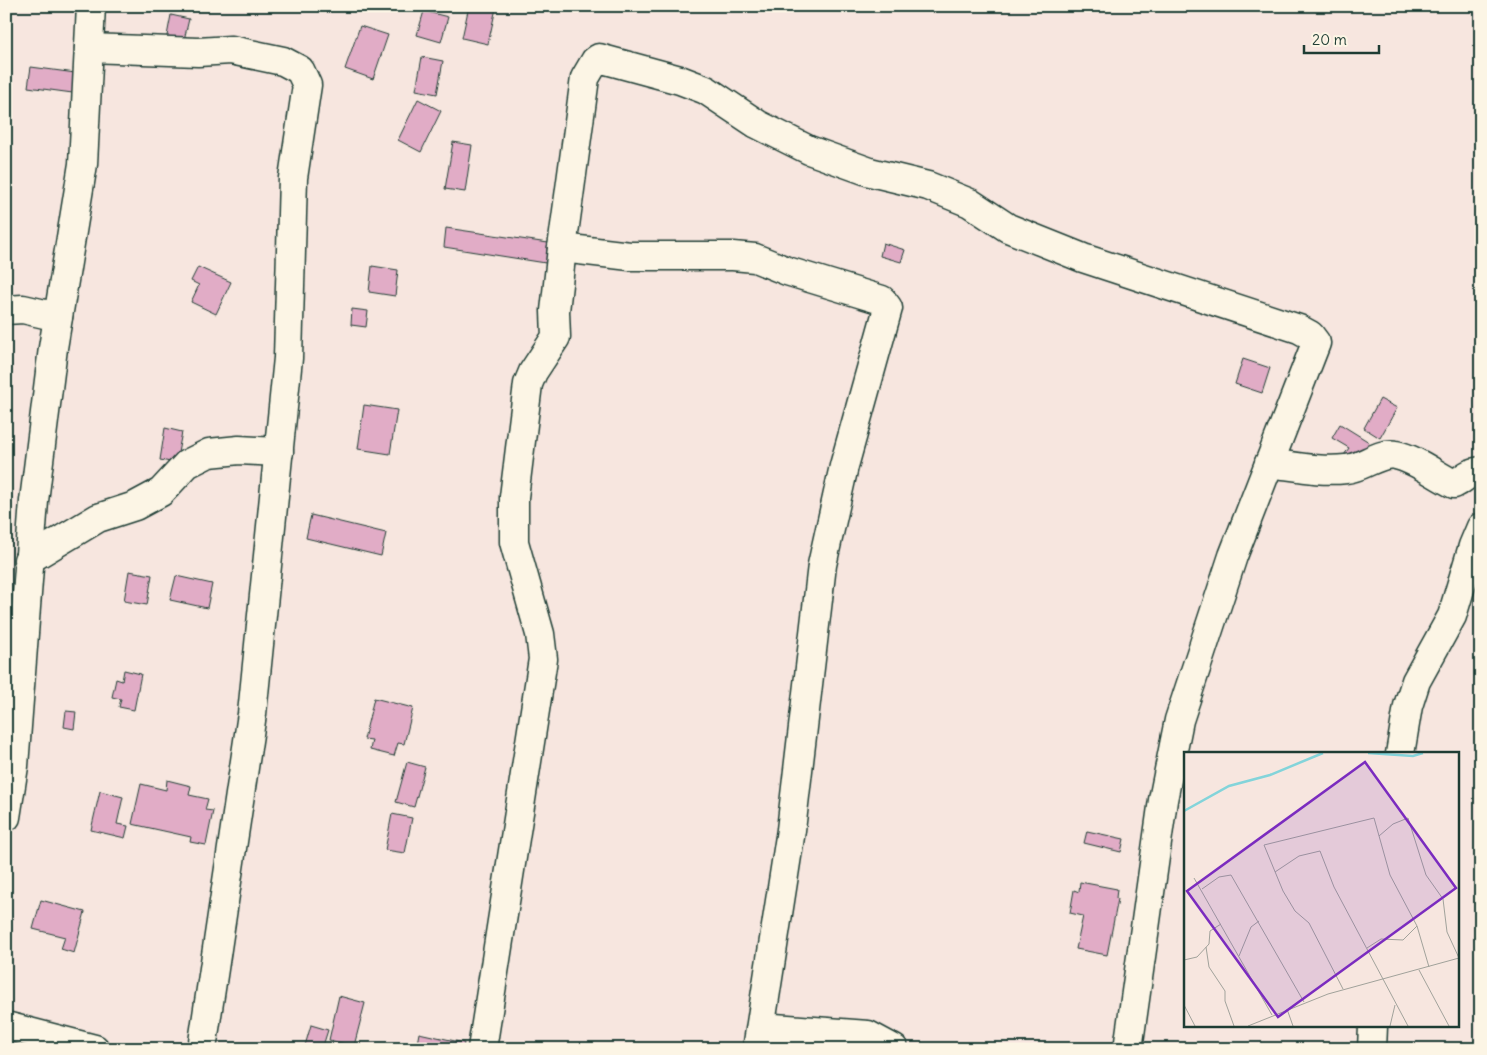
<svg xmlns="http://www.w3.org/2000/svg" width="1487" height="1055" font-family="Delius,sans-serif">
<style>
.building{fill:#e1acc6;stroke:#1f3d34}
.lines{fill:none;stroke-linecap:round;stroke-linejoin:round}
.minor-casing{stroke:#1f3d34;stroke-width:31}
.minor{stroke:#fcf5e5;stroke-width:28}
.inset-river{fill:none;stroke:#83d4da;stroke-width:2.5}
.inset-road{fill:none;stroke:#a1a29b;stroke-width:1}
.view{fill:#7b2cbf;fill-opacity:0.15;stroke:#7b2cbf;stroke-width:2.5}
.inset-edge{fill:none;stroke:#1f3d34;stroke-width:2.5}
</style>
<rect width="100%" height="100%" fill="#f7e6df"/>
<filter id="ink" filterUnits="userSpaceOnUse"><feTurbulence type="fractalNoise" baseFrequency=".02" numOctaves="2"/><feDisplacementMap in="SourceGraphic" scale="10" xChannelSelector="R" yChannelSelector="G"/><feConvolveMatrix kernelMatrix="1 2 1 2 8 2 1 2 1" color-interpolation-filters="sRGB"/></filter>
<g filter="url(#ink)">
<g class="building">
<path d="M469 6 496 8 488 44 462 38Z"/>
<path d="M424 11 448 17 441 42 417 35Z"/>
<path d="M171 15 189 19 183 44 166 41Z"/>
<path d="M360 26 388 35 373 79 345 69Z"/>
<path d="M422 57 443 61 437 94 416 90Z"/>
<path d="M31 67 83 74 80 94 28 87Z"/>
<path d="M418 99 441 111 421 152 398 140Z"/>
<path d="M453 142 472 145 465 192 445 189Z"/>
<path d="M446 228 555 244 552 264 444 247Z"/>
<path d="M883 243 905 250 901 262 880 256Z"/>
<path d="M372 266 398 270 395 296 369 292Z"/>
<path d="M198 267 231 282 216 314 191 302 199 285 191 281Z"/>
<path d="M352 309 368 311 366 327 351 325Z"/>
<path d="M1243 359 1270 368 1262 393 1235 384Z"/>
<path d="M1380 399 1397 408 1380 438 1364 428Z"/>
<path d="M364 405 397 410 390 454 358 449Z"/>
<path d="M1340 424 1369 442 1356 462 1344 455 1349 448 1332 438Z"/>
<path d="M165 428 182 432 176 463 160 460Z"/>
<path d="M311 515 386 533 381 556 306 538Z"/>
<path d="M129 571 152 575 147 605 124 601Z"/>
<path d="M176 576 212 584 207 608 170 600Z"/>
<path d="M124 670 141 674 134 710 119 707 121 699 112 697 116 679 122 681Z"/>
<path d="M374 698 413 708 404 744 398 743 394 756 370 750 372 740 364 739Z"/>
<path d="M66 711 76 712 74 729 64 727Z"/>
<path d="M407 762 425 767 414 807 396 802Z"/>
<path d="M167 780 191 786 189 795 208 799 205 810 213 811 206 845 190 842 191 837 132 824 141 784 166 790Z"/>
<path d="M100 791 123 797 117 824 128 826 125 838 91 830Z"/>
<path d="M392 814 412 818 405 853 385 850Z"/>
<path d="M1087 831 1124 839 1121 852 1084 843Z"/>
<path d="M1080 882 1117 889 1116 898 1118 899 1107 955 1076 949 1083 916 1070 913 1074 890 1079 892Z"/>
<path d="M41 900 85 912 74 953 61 949 65 937 33 929Z"/>
<path d="M339 996 365 1003 354 1046 329 1040Z"/>
<path d="M311 1025 328 1030 322 1049H304Z"/>
<path d="M419 1033 464 1043 463 1049H416Z"/>
<path d="M11 1040 35 1049H8Z"/>
</g>
<g class="lines">
<defs>
<g id="minor">
<path d="M89 48 198 52 231 50 283 61 300 70 307 85 293 178 288 358 252 714 202 1049"/>
<path d="M562 248 630 256H733L755 258 787 271 882 300 888 308 844 466 822 565 791 830 757 1049"/>
<path d="M6 310 23 309 58 317"/>
<path d="M1269 463C1294 466 1320 472 1346 469 1363 468 1380 451 1396 455 1416 459 1435 475 1454 484 1467 478 1463 474 1481 471"/>
<path d="M28 560 98 518 135 506 161 492 187 464 209 453 239 450 279 452"/>
<path d="M1400 754 1408 706 1416 681 1452 616 1473 546 1481 527"/>
<path d="M6 817 14 766 34 501 53 348 83 164 91 6"/>
<path d="M6 1026 95 1049"/>
<path d="M761 1027 868 1035 894 1049"/>
<path d="M482 1049 543 659 540 634 514 542V497L528 384 533 372 556 337 555 311 562 248 585 78 595 61 599 58 680 80 706 90 757 124 809 150 870 172 928 186 970 203 1008 228 1083 258 1299 329 1310 335 1316 343 1233 556 1179 720 1163 800 1128 1049"/>
<path d="M1372 1049 1373 1026"/>
</g>
</defs>
<use href="#minor" class="minor-casing"/>
<use href="#minor" class="minor"/>
</g>
</g>
<g transform="translate(1184 752)">
<rect width="275" height="275" fill="#f7e6df"/>
<path class="inset-river" d="M184 1 229 4 239 1M0 59 45 34 86 23 139 1"/>
<path class="inset-road" d="M195 84 209 72 224 66 242 123 259 147 263 180 275 206M91 120 115 104 136 99 150 135 224 274M10 126 88 263M18 137 35 125 47 123 120 250M22 195 25 215 41 239V249L50 274M183 196 197 187 219 188 233 174M55 204 67 175 75 169M0 208 13 205 25 192 26 179 37 172M235 218 265 274M159 237 125 171 111 159 99 139 80 93 190 66 206 123 233 174 245 215M0 253 11 274M103 257 109 274M64 274 144 242 275 206M206 274 211 253"/>
<path class="view" d="M181 10 272 136 94 265 3 139Z"/>
<rect width="275" height="275" class="inset-edge"/>
</g>
<rect width="1487" height="1055" fill="none" stroke="#fcf5e5" stroke-width="25"/>
<rect x="12" y="12" width="1462" height="1030" fill="none" stroke="#1f3d34" stroke-width="2" filter="url(#ink)"/>
<path d="M1304 45v8h75v-8" fill="none" stroke="#1f3d34" stroke-width="2.5"/>
<text x="1312" y="45" font-size="15" fill="#1f3d34" stroke="#fcf5e5" stroke-width="4" paint-order="stroke">20 m</text>
</svg>
